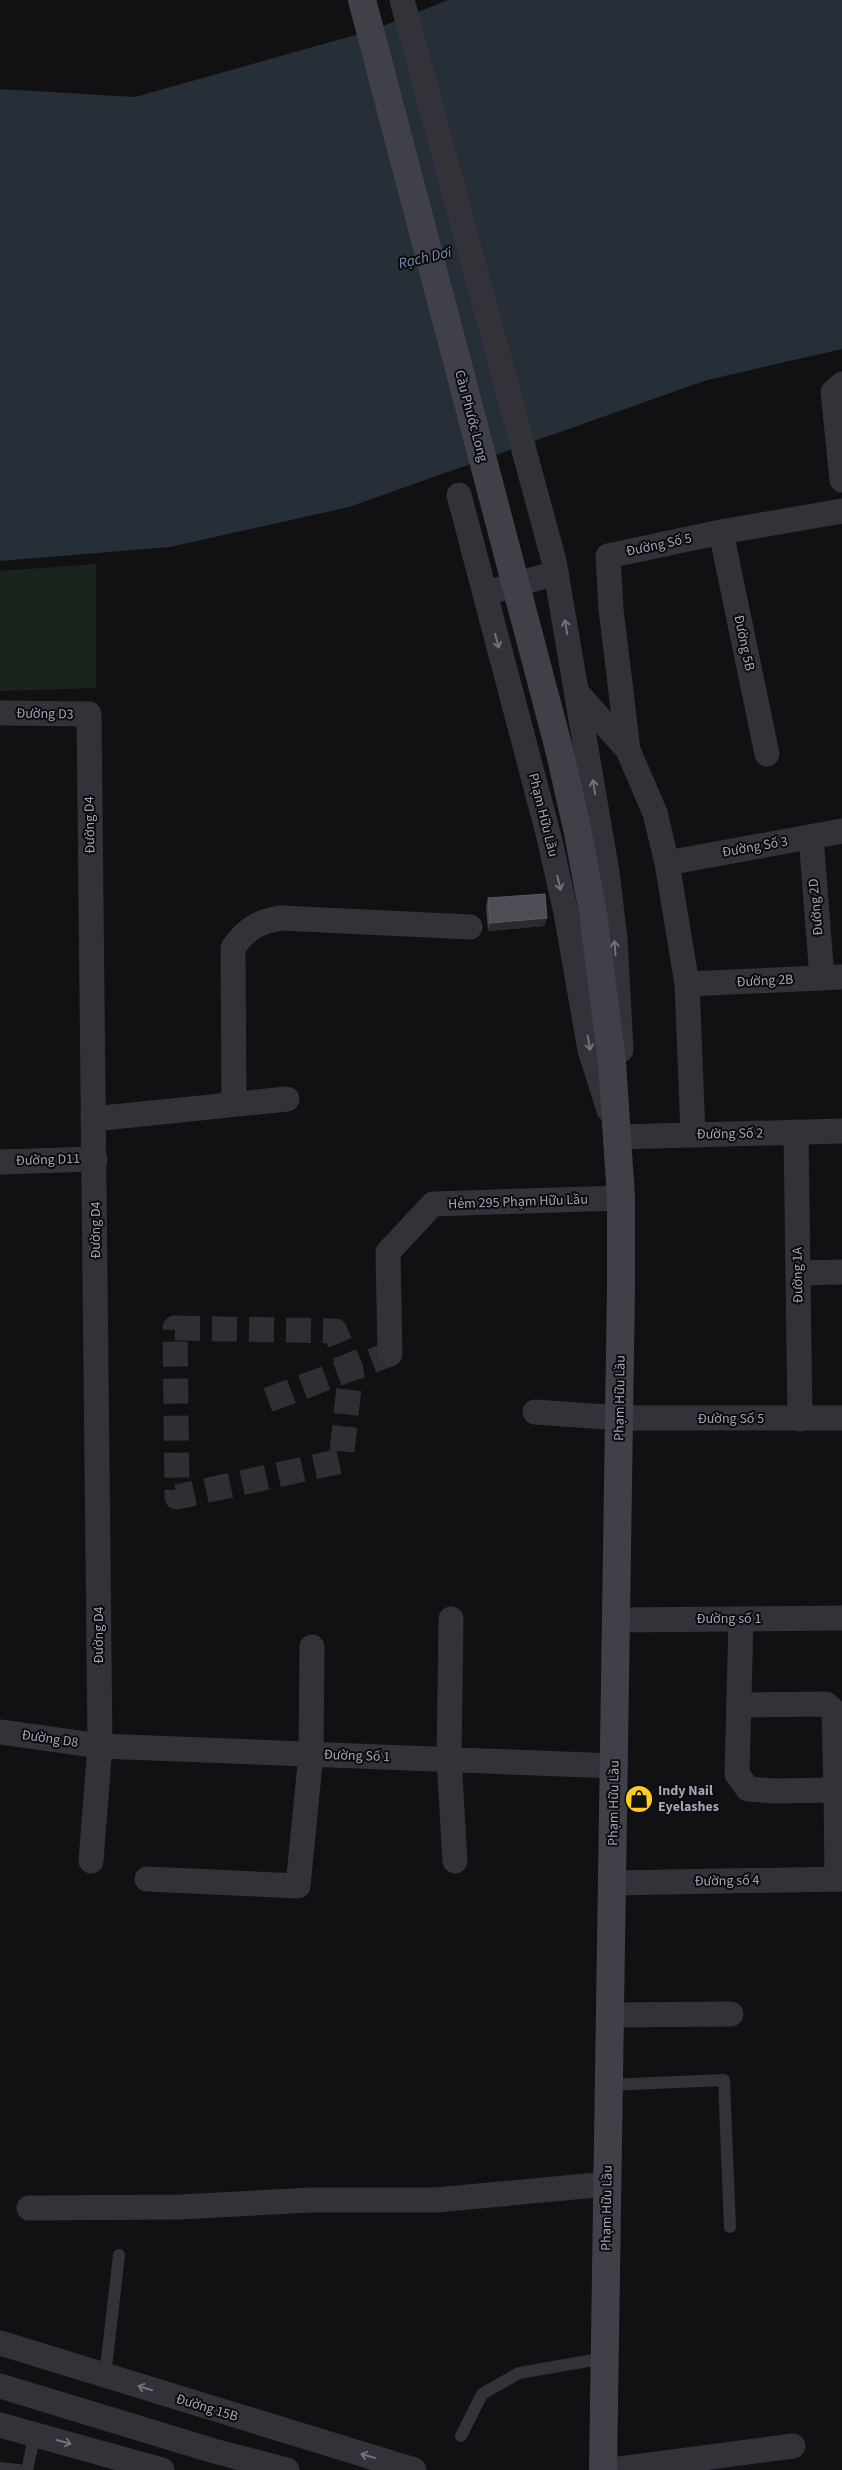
<svg xmlns="http://www.w3.org/2000/svg" width="842" height="2470" font-family="'Source Sans 3',sans-serif">
<style>
.green{fill:#1b231d}
.water{fill:#262e37}
.lines{fill:none;stroke-linecap:round;stroke-linejoin:round}
.minor-tunnel{stroke:#2e2f33;stroke-width:25;stroke-dasharray:25 12;stroke-linecap:butt}
.service{stroke:#323238;stroke-width:12}
.minor{stroke:#323238;stroke-width:25}
.secondary{stroke:#404148;stroke-width:28}
.wall{fill:#414249}
.shaded-wall{fill:#2a2a2f}
.building{fill:#4c4d55;stroke:#595b64}
.oneway{stroke:#6f717d}
.labels{text-anchor:middle;dominant-baseline:central;stroke-width:4;stroke-linejoin:round;paint-order:stroke}
.street-label{font-size:14px;fill:#a1a5b5;stroke:#0c0c0e}
.poi-label{font-size:14px;font-weight:bold;fill:#a1a5b5;stroke:#0c0c0e;text-anchor:start}
.water-label{font-size:15px;font-style:italic;fill:#748eb4;stroke:#0c0c0e}
</style>
<rect width="100%" height="100%" fill="#111113"/>
<path class="green" d="M96 564V688L0 691V571Z"/>
<path class="water" d="M448 0H842V349L707 380 349 507 170 547 0 561V89L135 97 373 30Z"/>
<g class="lines">
<g class="minor-tunnel">
<path d="M175 1328 335 1331 351 1369 341 1461 177 1497Z"/>
<path d="M268 1400 390 1354"/>
</g>
<g class="service">
<path d="M609 2085 724 2080 730 2227"/>
<path d="M105 2376 119 2255"/>
<path d="M461 2436 482 2394 519 2373 605 2358"/>
<path d="M0 2468 19 2470"/>
<path d="M27 2470 35 2434"/>
</g>
<g class="minor">
<path d="M402 0 554 561 607 872 615 939 621 1050"/>
<path d="M842 384 833 392 842 480"/>
<path d="M459 495 549 837 566 913 590 1050 609 1110"/>
<path d="M721 532 767 754"/>
<path d="M497 590 556 573"/>
<path d="M578 694 628 750 655 813 667 863 687 984 693 1134"/>
<path d="M0 713 89 714 100 1746 91 1861"/>
<path d="M628 750 611 609 608 556 721 532 842 511"/>
<path d="M811 837 822 978"/>
<path d="M667 863 842 831"/>
<path d="M687 984 842 977"/>
<path d="M234 1104 233 948C245 930 259 921 281 918L470 927"/>
<path d="M93 1119 287 1099"/>
<path d="M796 1132 800 1419"/>
<path d="M618 1137 842 1131"/>
<path d="M0 1162 95 1159"/>
<path d="M798 1273 842 1272"/>
<path d="M390 1354 388 1252 433 1204 621 1198"/>
<path d="M535 1412 620 1418H842"/>
<path d="M451 1619 449 1759 455 1861"/>
<path d="M741 1619 737 1774 748 1789 774 1791 836 1790 837 1879"/>
<path d="M616 1620 842 1618"/>
<path d="M739 1705 826 1704 834 1711 836 1790"/>
<path d="M0 1732 100 1746 614 1766"/>
<path d="M147 1879 298 1886 311 1754 312 1647"/>
<path d="M612 1883 842 1879"/>
<path d="M610 2015 731 2014"/>
<path d="M29 2208 180 2207 311 2200H436L607 2184"/>
<path d="M0 2343 414 2470"/>
<path d="M0 2386 214 2451 287 2470"/>
<path d="M0 2425 162 2470"/>
<path d="M612 2470 793 2446"/>
</g>
<path class="secondary" d="M362 0 560 753 578 833 593 913 612 1062 621 1198V1287L603 2470"/>
</g>
<path class="wall" d="M488 898 547 918 544 926 488 931 486 906Z"/>
<path class="shaded-wall" d="M547 918 544 926 488 931 490 923Z"/>
<path class="building" d="M545 894 547 918 490 923 488 898Z"/>
<defs><path id="oneway-shaft" d="M-6 0H5M1.5-3L5.5 0L1.5 3" fill="none" stroke-width="1.6" stroke-linecap="round" stroke-linejoin="round" transform="scale(1.25)"/></defs>
<g class="oneway">
<use href="#oneway-shaft" transform="translate(566 627) rotate(-100)"/>
<use href="#oneway-shaft" transform="translate(497 641) rotate(75)"/>
<use href="#oneway-shaft" transform="translate(594 787) rotate(-99)"/>
<use href="#oneway-shaft" transform="translate(559 883) rotate(77)"/>
<use href="#oneway-shaft" transform="translate(615 948) rotate(-94)"/>
<use href="#oneway-shaft" transform="translate(589 1043) rotate(80)"/>
<use href="#oneway-shaft" transform="translate(145 2388) rotate(-163)"/>
<use href="#oneway-shaft" transform="translate(64 2442) rotate(16)"/>
<use href="#oneway-shaft" transform="translate(368 2456) rotate(-164)"/>
</g>
<defs>
<symbol id="shop-disc" viewBox="-11 -11 22 22"><circle r="9.5" fill="#ffce1d" stroke="#0c0c0e"/><path d="M-5-2.5h2.3a2.7 3.5 0 0 1 5.4 0H5L5.5 6h-11ZM-1.5-2.5h3a1.5 2.3 0 0 0-3 0Z" fill="#111"/></symbol>
</defs>
<g fill-rule="evenodd">
<use href="#shop-disc" x="623" y="1783" width="32" height="32"/>
</g>
<g class="labels">
<g class="street-label">
<text transform="translate(471 416) rotate(75)">Cầu Phước Long</text>
<text transform="translate(659 545) rotate(-12)">Đường Số 5</text>
<text transform="translate(744 643) rotate(78)">Đường 5B</text>
<text transform="translate(45 714) rotate(1)">Đường D3</text>
<text transform="translate(543 815) rotate(76)">Phạm Hữu Lầu</text>
<text transform="translate(90 825) rotate(-91)">Đường D4</text>
<text transform="translate(755 847) rotate(-10)">Đường Số 3</text>
<text transform="translate(816 907) rotate(-95)">Đường 2D</text>
<text transform="translate(765 981) rotate(-3)">Đường 2B</text>
<text transform="translate(730 1134) rotate(-1)">Đường Số 2</text>
<text transform="translate(48 1160) rotate(-2)">Đường D11</text>
<text transform="translate(518 1202) rotate(-2)">Hẻm 295 Phạm Hữu Lầu</text>
<text transform="translate(96 1230) rotate(-90)">Đường D4</text>
<text transform="translate(798 1275) rotate(-91)">Đường 1A</text>
<text transform="translate(620 1398) rotate(-89)">Phạm Hữu Lầu</text>
<text x="731" y="1419">Đường Số 5</text>
<text x="729" y="1619">Đường số 1</text>
<text transform="translate(99 1635) rotate(-90)">Đường D4</text>
<text transform="translate(50 1739) rotate(8)">Đường D8</text>
<text transform="translate(357 1756) rotate(2)">Đường Số 1</text>
<text transform="translate(614 1803) rotate(-89)">Phạm Hữu Lầu</text>
<text transform="translate(727 1881) rotate(-1)">Đường số 4</text>
<text transform="translate(607 2208) rotate(-89)">Phạm Hữu Lầu</text>
<text transform="translate(207 2408) rotate(17)">Đường 15B</text>
</g>
<g class="poi-label">
<text x="658" y="1791">Indy Nail<tspan x="658" dy="16">Eyelashes</tspan></text>
</g>
<g class="water-label">
<text transform="translate(425 258) rotate(-13)">Rạch Dơi</text>
</g>
</g>
</svg>
